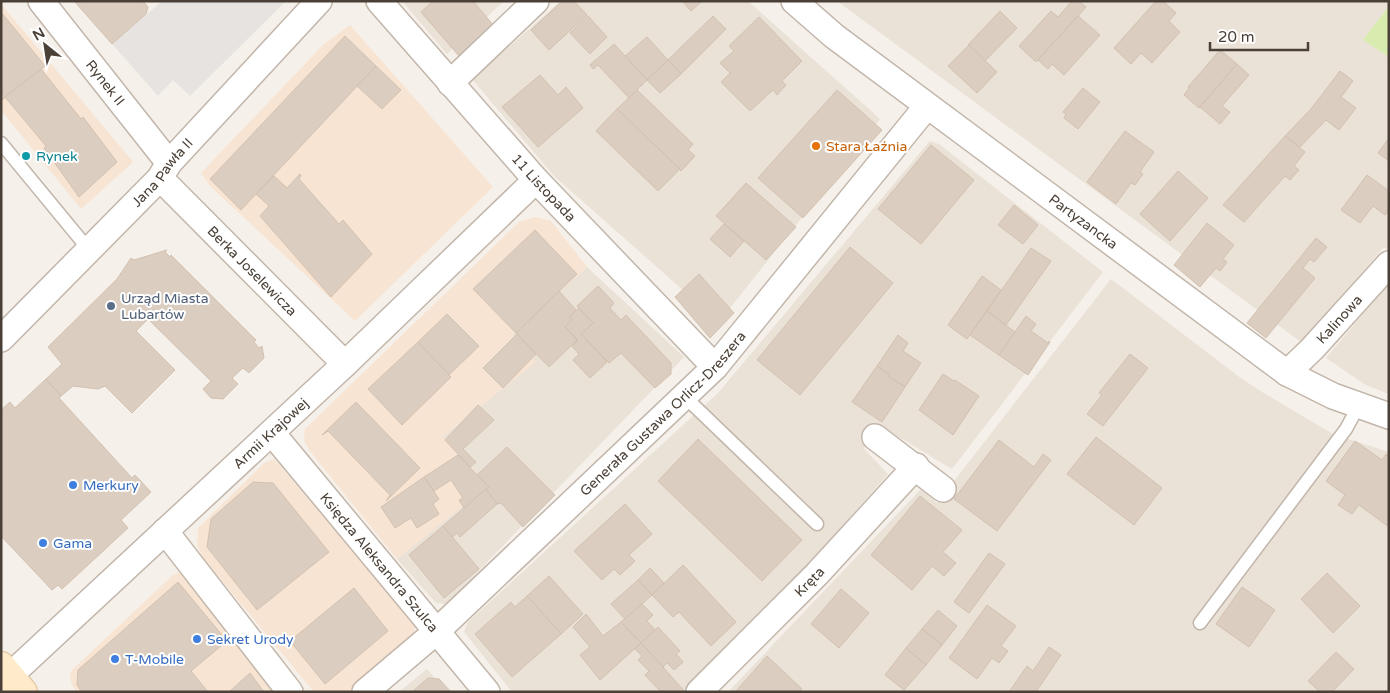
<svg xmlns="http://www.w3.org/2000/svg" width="1390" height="693" font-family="'Varela Round',sans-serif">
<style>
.residential{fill:#eae1d7}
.commercial{fill:#f8e4d3}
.green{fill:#d9ecaf}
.parking{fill:#e7e3e1}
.building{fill:#dbcdc0;stroke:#d3c1b0}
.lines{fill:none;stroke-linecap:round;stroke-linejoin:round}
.service-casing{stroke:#c2b6ab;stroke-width:15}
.minor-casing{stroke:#c2b6ab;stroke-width:28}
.secondary-casing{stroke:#dbc198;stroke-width:30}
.service{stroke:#fff;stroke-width:12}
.minor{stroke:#fff;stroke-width:25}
.secondary{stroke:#ffebc9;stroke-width:28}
.food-dot{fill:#e8710a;stroke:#fff;stroke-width:2}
.culture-dot{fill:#0f9aa8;stroke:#fff;stroke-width:2}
.service-dot{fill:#5c6f8a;stroke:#fff;stroke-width:2}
.shop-dot{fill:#3f7fe0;stroke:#fff;stroke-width:2}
.labels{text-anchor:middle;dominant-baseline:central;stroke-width:4;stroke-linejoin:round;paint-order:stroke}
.street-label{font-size:14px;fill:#4a4037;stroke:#fff}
.food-label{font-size:14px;fill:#c56008;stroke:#fff;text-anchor:start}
.culture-label{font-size:14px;fill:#0d838f;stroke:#fff;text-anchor:start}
.service-label{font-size:14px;fill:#4e5e75;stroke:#fff;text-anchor:start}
.shop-label{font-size:14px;fill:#366cbe;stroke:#fff;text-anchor:start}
</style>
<rect width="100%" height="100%" fill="#f5f0e9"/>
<g class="residential">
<path d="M402 1H504L447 54Z"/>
<path d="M561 1H748L880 119 719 322 554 176 472 79Z"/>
<path d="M837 1H1389V6L1363 40 1389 57V250L1384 247 1301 342Z"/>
<path d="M930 141 939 144 1103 272 952 469 874 422 864 449 888 474 771 606 685 692H512L464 632 468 622 718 393Z"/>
<path d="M587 267 684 357 447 604 436 603 397 559 488 485 442 437 535 362 512 334Z"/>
<path d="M1111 279 1242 379 1262 392 1333 434 1389 452V692H728L921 489 937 503Z"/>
<path d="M1389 283V394L1366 385 1326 358Z"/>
<path d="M427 669 447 692H399Z"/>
</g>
<g class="commercial">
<path d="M1 4 133 162 81 209 1 110Z"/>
<path d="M350 25 493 187 355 321 210 186 201 173 323 45Z"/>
<path d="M535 217 551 221 587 267 512 334 536 362 442 437 489 485 397 559 309 450 304 440 305 429 519 222Z"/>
<path d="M274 459 416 624 411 644 352 692H314L203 558 197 545 198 528 264 463Z"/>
<path d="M181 572 275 692H77L72 685 70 677 72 670 173 575Z"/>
</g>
<path class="green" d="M1389 6V57L1363 40Z"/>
<path class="parking" d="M162 1H286L190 96 173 80 158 96 112 44Z"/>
<g class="building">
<path d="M76 1H143L148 7 146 14 112 44 75 2Z"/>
<path d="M433 1H473L494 26 459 56 421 12Z"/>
<path d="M562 1H574L587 15 549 50 531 30Z"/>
<path d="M682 1H702L691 11Z"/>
<path d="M1072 1H1079L1086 7 1036 62 1019 46 1051 11 1058 17Z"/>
<path d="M1156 1H1163L1176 13 1169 21 1180 32 1152 63 1141 53 1131 64 1114 48Z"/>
<path d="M1000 11 1017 28 985 61 968 45Z"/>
<path d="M1 12 45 66 2 100H1Z"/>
<path d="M588 16 607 37 590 54 570 33Z"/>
<path d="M713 16 726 29 681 74 668 60Z"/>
<path d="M1078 16 1100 35 1064 75 1052 64 1048 69 1038 60Z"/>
<path d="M759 17 802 61 782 81 786 85 777 95 773 90 750 111 721 82 730 73 720 63 734 51 729 46Z"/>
<path d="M345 36 376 66 241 210 210 179Z"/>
<path d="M647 37 668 60 647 80 625 56Z"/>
<path d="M614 44 647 80 629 98 598 65 593 69 590 65Z"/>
<path d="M969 45 997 72 977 93 948 66Z"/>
<path d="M1220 50 1237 64 1199 108 1184 95 1189 88 1188 87Z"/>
<path d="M668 60 681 74 660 93 647 80Z"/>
<path d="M1237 64 1249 75 1222 106 1230 112 1220 124 1200 107Z"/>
<path d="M376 66 401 90 382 109 357 86Z"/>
<path d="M41 69 81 119 83 117 117 162 79 197 44 148 46 146 5 97Z"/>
<path d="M1340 71 1353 81 1341 97 1356 108 1339 130 1326 120 1300 147 1285 136 1311 109Z"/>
<path d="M540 75 558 95 566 87 583 108 538 147 502 107Z"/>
<path d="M1083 88 1100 102 1078 129 1064 118 1066 114 1063 112Z"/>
<path d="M637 90 693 144 688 150 695 156 681 171 617 109Z"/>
<path d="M837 90 882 130 803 218 758 178Z"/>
<path d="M617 109 680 169 658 191 596 131Z"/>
<path d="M1125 131 1154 152 1140 172 1143 174 1135 185 1131 183 1116 204 1087 182Z"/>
<path d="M1285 136 1305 152 1294 166 1299 170 1290 180 1285 176 1244 222 1223 205Z"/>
<path d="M1389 138V161L1378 153Z"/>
<path d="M931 145 974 180 921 244 878 209Z"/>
<path d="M1178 171 1208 198 1170 241 1140 214Z"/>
<path d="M300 174 301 176 299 179 339 224 343 220 372 254 331 297 260 216 269 206 256 194 274 176 287 188Z"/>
<path d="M1367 175 1389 191V210L1385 215 1373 206 1360 223 1341 210Z"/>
<path d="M746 183 796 227 766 260 716 216Z"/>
<path d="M1014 205 1038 225 1023 244 998 225Z"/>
<path d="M1207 223 1234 245 1223 259 1227 262 1220 271 1216 268 1200 287 1174 265Z"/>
<path d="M724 224 744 241 730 257 710 239Z"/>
<path d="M535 230 577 274 516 333 473 289Z"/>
<path d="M1316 238 1327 247 1314 262 1310 259 1303 268 1315 278 1266 338 1247 323Z"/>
<path d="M850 247 893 283 800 395 757 360Z"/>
<path d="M1031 248 1051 261 1006 325 987 311Z"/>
<path d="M167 250 165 252 170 257 171 255 256 340 254 342 259 348 262 346 264 358 249 373 243 368 232 378 238 384 223 399 211 398 203 389 211 381 148 319 136 331 175 370 132 413 105 386 98 389 73 386 61 396 46 379 62 364 48 347 117 279 131 258 134 260Z"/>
<path d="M699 274 734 313 710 338 675 297Z"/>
<path d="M982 276 1001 290 967 339 948 325Z"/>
<path d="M598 286 614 303 610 308 621 320 626 315 671 363V374L655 388 621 353 609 363 581 334 593 323 577 306Z"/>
<path d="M559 291 576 310 569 317 572 320 565 327 577 340 549 367 516 333Z"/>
<path d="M579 308 593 323 581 334 607 362 590 378 573 360 579 354 572 346 578 340 565 327 572 320 569 317Z"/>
<path d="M987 311 1015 332 999 355 970 335Z"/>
<path d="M447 314 479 346 449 375 418 342Z"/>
<path d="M1026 316 1036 324 1031 331 1048 343 1049 341 1050 342 1028 375 999 355Z"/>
<path d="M517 334 536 354 503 388 483 368Z"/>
<path d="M898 335 908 343 903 351 921 363 905 387 889 377 890 375 877 366Z"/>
<path d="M418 342 451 377 402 425 368 389Z"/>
<path d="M1130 354 1148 368 1103 426 1087 414 1102 395 1099 393Z"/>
<path d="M877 366 890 375 889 377 905 387 882 422 852 402Z"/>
<path d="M943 374 954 381 955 380 979 396 953 435 919 410Z"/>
<path d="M46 379 61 396 59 398 132 478 135 475 151 492 121 520 128 528 62 589 58 585 52 590 1 536V410L10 402 15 408Z"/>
<path d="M356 402 420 468 386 501 390 495 328 431 322 435Z"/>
<path d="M478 405 494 420 463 449 476 462 470 467 445 440Z"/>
<path d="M1096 437 1162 488 1134 525 1067 474Z"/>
<path d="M698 439 802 540 762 581 658 481Z"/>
<path d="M999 440 1034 467 1043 454 1051 460 997 531 954 499Z"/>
<path d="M1355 441 1382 460 1386 454 1389 456V527L1359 505 1352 514 1338 505 1345 495 1326 481Z"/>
<path d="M507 447 555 495 523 527 501 503 497 504 486 489 489 487 477 475Z"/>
<path d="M458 455 489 487 464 508 459 500 463 498 451 480 434 491 424 477Z"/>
<path d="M424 477 439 499 433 504 439 514 417 528 411 518 395 528 381 507Z"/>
<path d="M253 482 273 483 329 552 257 610 207 547 211 519Z"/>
<path d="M486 489 497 504 460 537 457 533 452 537 443 526Z"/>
<path d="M920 496 962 530 943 552 956 563 944 576 932 566 912 590 871 555Z"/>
<path d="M625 504 652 534 629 555 635 561 620 575 614 569 602 580 574 551Z"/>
<path d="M443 526 479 569 444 598 409 555Z"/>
<path d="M989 553 1005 564 969 613 954 602Z"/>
<path d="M683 565 736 622 711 646 679 612 673 617 652 595Z"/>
<path d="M650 568 664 583 652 595 638 580Z"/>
<path d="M1327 573 1360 606 1333 633 1301 599Z"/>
<path d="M549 576 583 614 561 634 527 596Z"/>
<path d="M638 580 652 595 625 619 611 604Z"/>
<path d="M178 582 227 641 191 671 208 692H82L77 685 78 670Z"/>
<path d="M1242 587 1275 610 1249 647 1216 624Z"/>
<path d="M354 588 388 631 325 684 290 641Z"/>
<path d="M841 589 869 613 839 648 811 624Z"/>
<path d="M527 596 561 634 512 677 475 634 511 602 515 607Z"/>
<path d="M642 604 653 615 647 621 655 630 641 643 621 622Z"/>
<path d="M987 605 1016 626 1001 646 1008 651 999 663 992 658 977 679 949 658Z"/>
<path d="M938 610 957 626 942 645 922 629Z"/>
<path d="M586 614 603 636 621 622 641 643 600 680 580 655 590 647 573 627Z"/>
<path d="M658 627 680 651 676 654 683 662 674 670 667 663 663 667 641 643Z"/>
<path d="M922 629 942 645 926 665 906 648Z"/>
<path d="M641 643 663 667 685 692H661L645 675 649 671 638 660 642 656 635 649Z"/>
<path d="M1049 647 1061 655 1036 692H1009L1027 666 1033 671Z"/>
<path d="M906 648 926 665 904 690 885 675Z"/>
<path d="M1336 652 1354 669 1332 692H1320L1308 681Z"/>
<path d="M767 656 802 689 799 692H735Z"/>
<path d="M250 673 264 692H229Z"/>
<path d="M428 678 439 679 451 692H412Z"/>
</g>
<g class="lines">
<defs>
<g id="service">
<path d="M1 143 90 251"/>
<path d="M685 397 817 524"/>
<path d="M1200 623 1346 429 1359 405"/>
</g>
<g id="minor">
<path id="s1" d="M41 1 169 163"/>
<path id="s2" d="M379 1 536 180 715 367"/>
<path id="s3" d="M794 1 834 36 1287 373 1333 396 1389 416"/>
<path d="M450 83 536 1"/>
<path id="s4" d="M160 178 345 364"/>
<path id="s5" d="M1 339 160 178 169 163 319 1"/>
<path id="s6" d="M1287 373 1312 349 1389 264"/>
<path id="s7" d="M272 433 487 692"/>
<path d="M875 437 943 489"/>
<path d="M165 531 290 692"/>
<path id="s8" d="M1 684 345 364 536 180"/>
<path id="s9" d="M365 692 437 631 715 367 927 106"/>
<path id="s10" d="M699 692 817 574 916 466"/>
</g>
<path id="secondary" d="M1 666 23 692"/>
</defs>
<use href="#service" class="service-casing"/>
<use href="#minor" class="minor-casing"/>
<use href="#secondary" class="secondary-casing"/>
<use href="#service" class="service"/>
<use href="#minor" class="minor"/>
<use href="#secondary" class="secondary"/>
</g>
<circle class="food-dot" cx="816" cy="146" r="5"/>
<circle class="culture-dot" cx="26" cy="156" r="5"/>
<circle class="service-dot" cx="111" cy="306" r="5"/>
<g class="shop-dot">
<circle cx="73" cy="485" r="5"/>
<circle cx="43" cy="543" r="5"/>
<circle cx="197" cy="639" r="5"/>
<circle cx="115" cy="659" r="5"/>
</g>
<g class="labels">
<g class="street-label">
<text stroke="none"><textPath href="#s1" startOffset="104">Rynek II</textPath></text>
<text stroke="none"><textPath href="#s5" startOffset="232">Jana Pawła II</textPath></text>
<text stroke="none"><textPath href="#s2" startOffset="249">11 Listopada</textPath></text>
<text stroke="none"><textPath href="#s3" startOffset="364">Partyzancka</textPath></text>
<text stroke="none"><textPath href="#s4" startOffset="131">Berka Joselewicza</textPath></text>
<text stroke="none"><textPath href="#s6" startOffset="75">Kalinowa</textPath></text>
<text stroke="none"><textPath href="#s9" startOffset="408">Generała Gustawa Orlicz-Dreszera</textPath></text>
<text stroke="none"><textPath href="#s8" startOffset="368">Armii Krajowej</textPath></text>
<text stroke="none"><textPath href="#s7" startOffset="168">Księdza Aleksandra Szulca</textPath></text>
<text stroke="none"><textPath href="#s10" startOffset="156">Kręta</textPath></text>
</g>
<g class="food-label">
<text x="826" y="146">Stara Łaźnia</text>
</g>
<g class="culture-label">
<text x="36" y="156">Rynek</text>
</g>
<g class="service-label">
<text x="121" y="298">Urząd Miasta<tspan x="121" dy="16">Lubartów</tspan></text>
</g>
<g class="shop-label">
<text x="83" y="485">Merkury</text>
<text x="53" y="543">Gama</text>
<text x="207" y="639">Sekret Urody</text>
<text x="125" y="659">T-Mobile</text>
</g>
</g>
<rect width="1390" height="693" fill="none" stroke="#4a4037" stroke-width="5"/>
<g transform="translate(45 45) rotate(330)" stroke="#ffffff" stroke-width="4" paint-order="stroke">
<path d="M0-4L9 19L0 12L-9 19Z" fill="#4a4037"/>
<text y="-8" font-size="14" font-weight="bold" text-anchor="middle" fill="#4a4037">N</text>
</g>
<path d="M1210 42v8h98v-8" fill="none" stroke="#4a4037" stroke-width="2.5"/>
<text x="1218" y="42" font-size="15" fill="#4a4037" stroke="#ffffff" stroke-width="4" paint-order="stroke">20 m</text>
</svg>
